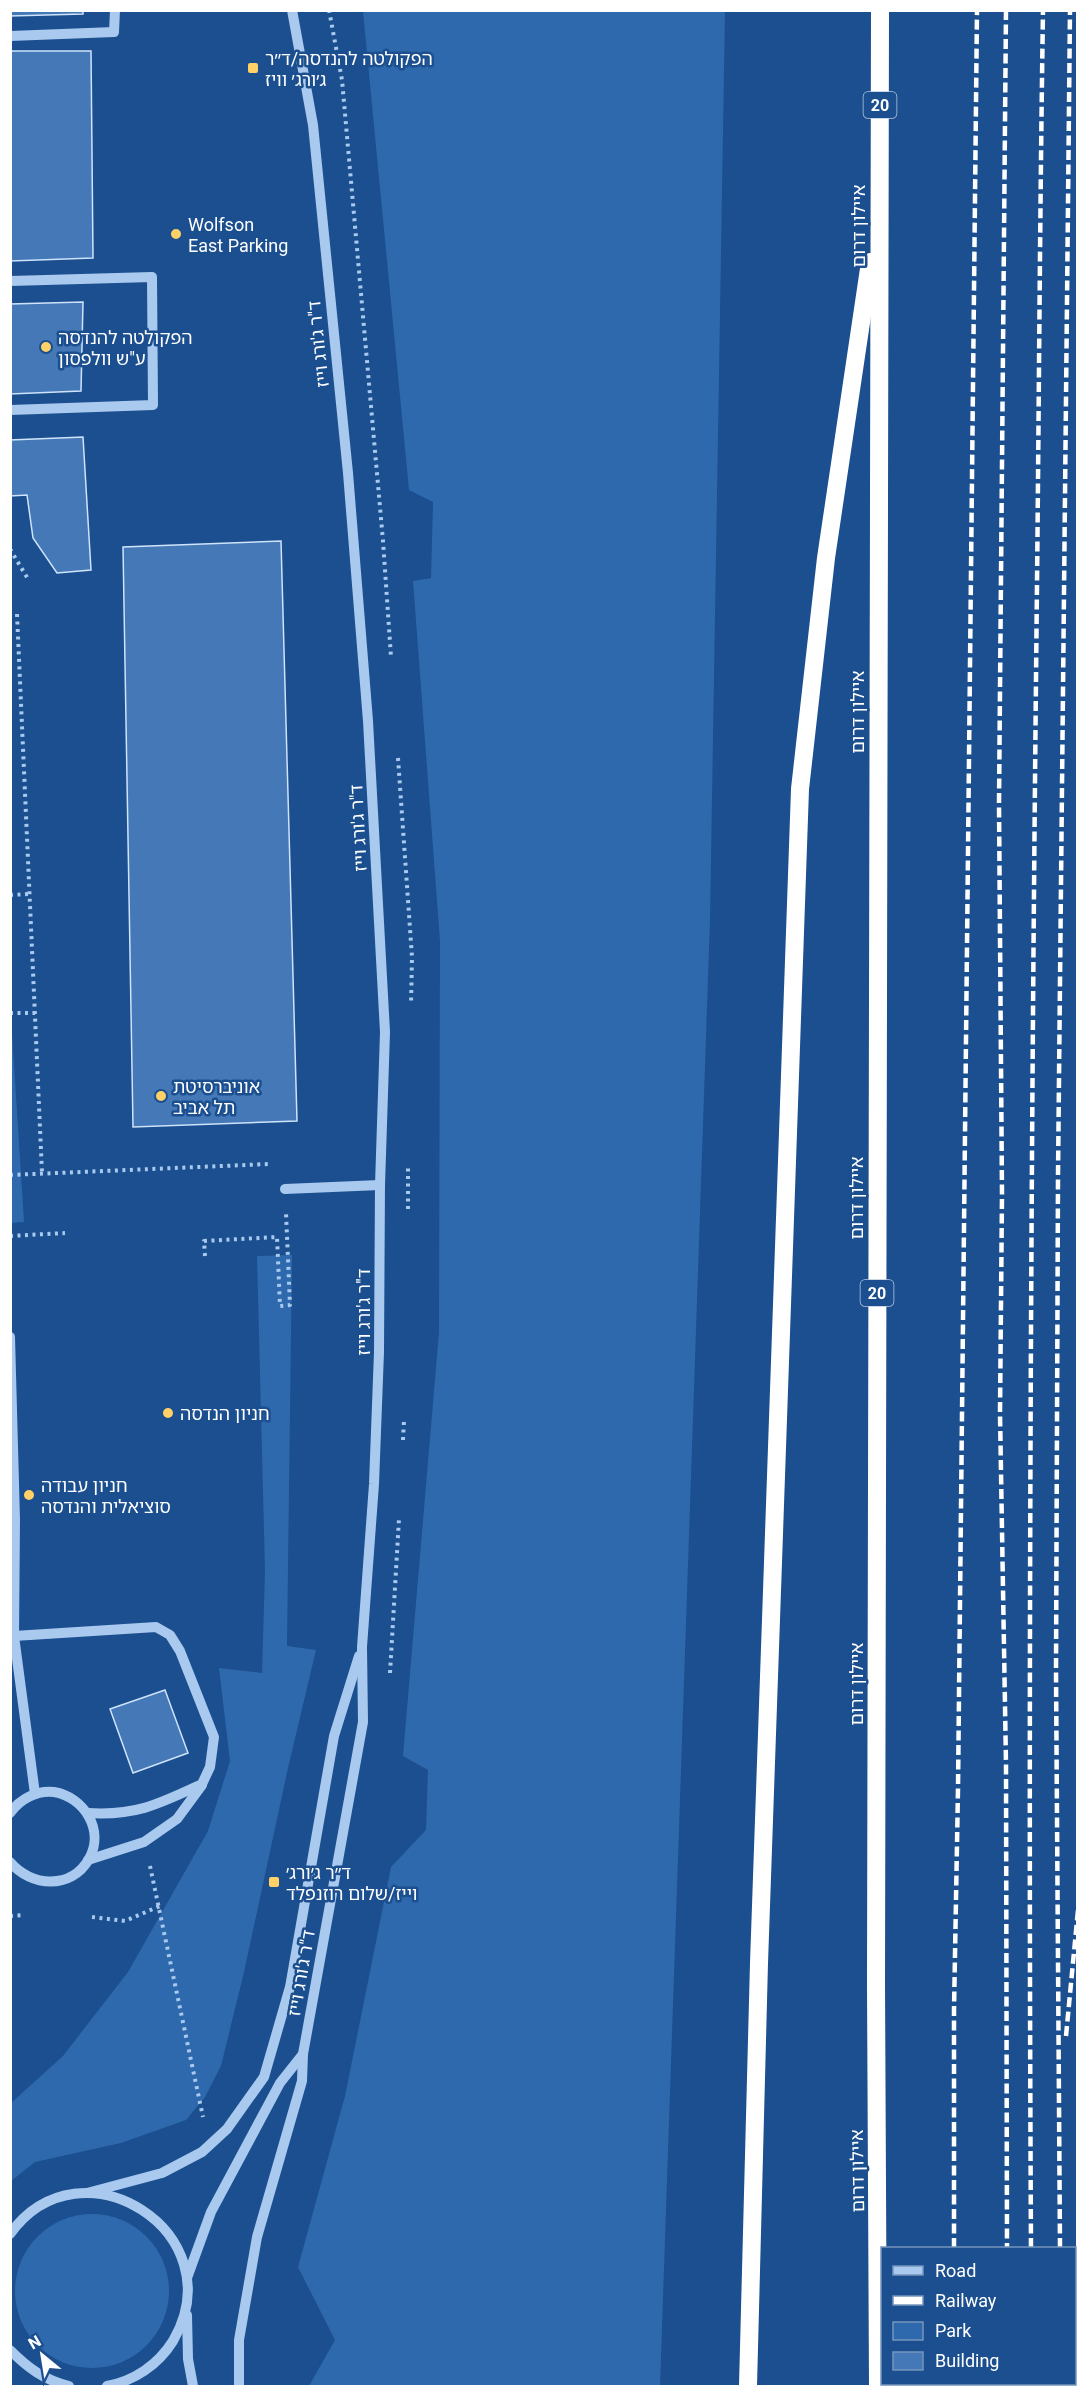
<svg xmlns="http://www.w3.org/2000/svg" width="1088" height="2397" font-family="Roboto,'Noto Sans Hebrew',sans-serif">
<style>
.green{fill:#2e69ad}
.building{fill:#4478b7;stroke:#cfe3fa;stroke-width:1.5}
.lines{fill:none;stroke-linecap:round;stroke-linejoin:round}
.path{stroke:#a9c9ee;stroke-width:4;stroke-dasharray:3 4.5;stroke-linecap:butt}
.minor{stroke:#a9c9ee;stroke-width:10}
.highway{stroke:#fff;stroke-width:18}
.rail{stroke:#fff;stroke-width:4.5;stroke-dasharray:10 4.5;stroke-linecap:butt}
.poi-dot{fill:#ffd166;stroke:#1b4f8f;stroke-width:2}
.labels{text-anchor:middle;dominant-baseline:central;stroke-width:5;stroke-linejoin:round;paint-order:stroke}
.shield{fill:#1b4f8f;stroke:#bbcadd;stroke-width:1.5}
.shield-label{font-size:16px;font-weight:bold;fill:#fff}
.poi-label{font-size:18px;fill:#fff;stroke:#1b4f8f;text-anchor:start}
.street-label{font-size:18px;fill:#fff;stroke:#1b4f8f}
</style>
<rect width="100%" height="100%" fill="#1b4f8f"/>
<g class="green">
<path d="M363 11H725L710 919 660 2386H309L335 2340 298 2267 345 2096 391 1867 426 1830 428 1770 403 1756 439 1332 440 941 413 581 431 578 433 502 409 490Z"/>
<path d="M10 1001 24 1222 11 1223H10Z"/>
<path d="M292 1255 287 1646 316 1650 288 1768 244 1972 221 2066 205 2097 186 2120 121 2143 35 2162 11 2181V2103L63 2056 128 1972 208 1831 230 1761 219 1668 262 1673 265 1571 257 1256Z"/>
<circle cx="92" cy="2291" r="77"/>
</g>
<g class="building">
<path d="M10 10H83V14L10 16Z"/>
<path d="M10 51H91L93 258 10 261Z"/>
<path d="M83 302 81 391 10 394V304Z"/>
<path d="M83 437 91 570 57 573 33 538 27 495 10 496V440Z"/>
<path d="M281 541 297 1121 133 1127 123 547Z"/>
<path d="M165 1690 188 1753 133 1773 110 1709Z"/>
</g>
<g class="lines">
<g class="path">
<path d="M329 10 342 80 383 541 391 657"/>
<path d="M10 549 28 579"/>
<path d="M17 614 42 1173"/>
<path d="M398 758 412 957 411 1005"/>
<path d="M10 895 30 894"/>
<path d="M10 1013H35"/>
<path d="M10 1175 269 1164"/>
<path d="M408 1209V1168"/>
<path d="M10 1236 65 1233"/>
<path d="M205 1256 204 1241 277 1237 280 1306 290 1305 286 1213"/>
<path d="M403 1440 404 1420"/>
<path d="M390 1673 399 1519"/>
<path d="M150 1866 203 2117"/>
<path d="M10 1916 25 1915"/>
<path d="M92 1917 125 1921 160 1906"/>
</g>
<g class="minor">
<path d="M10 36 114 32 115 10"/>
<path d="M10 281 152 277 153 405 10 410"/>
<path d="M285 1189 380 1185"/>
<path d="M10 1337 15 1520 14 1636 156 1627 170 1635 180 1651 214 1737 210 1767 202 1784C159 1804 136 1816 88 1813"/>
<path d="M14 1636 35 1794"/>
<path d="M10 1813C20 1799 37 1790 54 1792 84 1797 105 1830 89 1859 71 1890 31 1887 10 1862"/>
<path d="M88 1860 144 1842 177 1819 202 1785"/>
<path d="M87 2193 162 2173 202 2152 227 2129 264 2077 290 1987 334 1736 359 1656"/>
<path d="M10 2234C81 2135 236 2233 173 2341 158 2365 134 2381 107 2386"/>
<path d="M187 2278 211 2212 280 2083 303 2054 363 1722 362 1647 374 1484 379 1352 380 1185 385 1032 368 721 348 473 313 125 292 10"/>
<path d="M187 2315 188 2359 193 2386"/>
<path d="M10 2350C28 2368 44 2380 69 2386"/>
<path d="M239 2386V2340L257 2237 302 2081 303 2054"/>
</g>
<g class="highway">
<path d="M748 2386 759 1963 800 789 826 558 870 262"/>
<path d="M878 2386 876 1984 880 10"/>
</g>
<g class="rail">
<path d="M1006 10 999 804 1002 1194 1000 1413 1006 1764 1007 2248"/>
<path d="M1066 2036 1078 1910"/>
<path d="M954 2248V2010L958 1789 977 10"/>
<path d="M1031 2248C1028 1694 1031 1139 1037 584 1039 393 1040 202 1043 10"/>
<path d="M1060 2248 1056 1672 1058 1176 1070 10"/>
<path d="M954 2384V2386"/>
<path d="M1008 2384V2386"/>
<path d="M1032 2384V2386"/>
<path d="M1060 2384V2386"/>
<path d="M1047 2386V2384"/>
<path d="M1075 2386 1078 2351"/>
</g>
</g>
<g class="poi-dot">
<rect x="247" y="62" width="12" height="12" rx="3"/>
<circle cx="176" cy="234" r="6"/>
<circle cx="46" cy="347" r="6"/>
<circle cx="161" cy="1096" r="6"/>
<circle cx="168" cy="1413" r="6"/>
<circle cx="29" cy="1495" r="6"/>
<rect x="268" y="1876" width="12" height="12" rx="3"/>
</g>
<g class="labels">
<g class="shield">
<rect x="863.5" y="92" width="33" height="26" rx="4.5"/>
<rect x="860.5" y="1280" width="33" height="26" rx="4.5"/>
</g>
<g class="shield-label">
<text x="880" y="105">20</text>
<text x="877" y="1293">20</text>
</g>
<g class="poi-label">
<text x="265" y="58">הפקולטה להנדסה/ד״ר<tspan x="265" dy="21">ג׳ורג׳ וויז</tspan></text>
<text x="188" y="224">Wolfson<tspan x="188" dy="21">East Parking</tspan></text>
<text x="58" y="337">הפקולטה להנדסה<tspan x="58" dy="21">ע"ש וולפסון</tspan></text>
<text x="173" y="1086">אוניברסיטת<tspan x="173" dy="21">תל אביב</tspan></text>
<text x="180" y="1413">חניון הנדסה</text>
<text x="41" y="1485">חניון עבודה<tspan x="41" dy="21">סוציאלית והנדסה</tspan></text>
<text x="286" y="1872">ד״ר ג׳ורג׳<tspan x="286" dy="21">וייז/שלום רוזנפלד</tspan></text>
</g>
<g class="street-label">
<text transform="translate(858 226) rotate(-90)">איילון דרום</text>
<text transform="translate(318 344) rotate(-96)">ד"ר ג'ורג וייז</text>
<text transform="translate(857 712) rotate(-90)">איילון דרום</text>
<text transform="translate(358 828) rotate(-93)">ד"ר ג'ורג וייז</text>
<text transform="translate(856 1198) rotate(-90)">איילון דרום</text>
<text transform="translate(363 1312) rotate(-90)">ד"ר ג'ורג וייז</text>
<text transform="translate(856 1684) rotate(-90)">איילון דרום</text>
<text transform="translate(301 1973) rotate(-80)">ד"ר ג'ורג וייז</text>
<text transform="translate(857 2171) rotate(-91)">איילון דרום</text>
</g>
</g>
<rect width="1088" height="2397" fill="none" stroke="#ffffff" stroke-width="24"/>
<rect x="881" y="2247" width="195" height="138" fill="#1b4f8f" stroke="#7695bc" stroke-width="1.5"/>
<rect x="893" y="2266" width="30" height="9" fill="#a9c9ee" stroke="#7695bc" stroke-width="1.5"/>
<text x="935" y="2277" font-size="18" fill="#ffffff">Road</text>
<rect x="893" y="2296" width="30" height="9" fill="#ffffff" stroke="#7695bc" stroke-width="1.5"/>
<text x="935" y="2307" font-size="18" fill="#ffffff">Railway</text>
<rect x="893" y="2322" width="30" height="18" fill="#2e69ad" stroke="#7695bc" stroke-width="1.5"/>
<text x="935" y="2337" font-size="18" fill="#ffffff">Park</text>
<rect x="893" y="2352" width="30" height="18" fill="#4478b7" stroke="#7695bc" stroke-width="1.5"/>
<text x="935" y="2367" font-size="18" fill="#ffffff">Building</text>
<g transform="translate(42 2355) rotate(330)" stroke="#1b4f8f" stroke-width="4.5" paint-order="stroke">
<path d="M0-4.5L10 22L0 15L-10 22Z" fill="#ffffff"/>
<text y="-9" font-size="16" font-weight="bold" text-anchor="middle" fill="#ffffff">N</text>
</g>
</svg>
